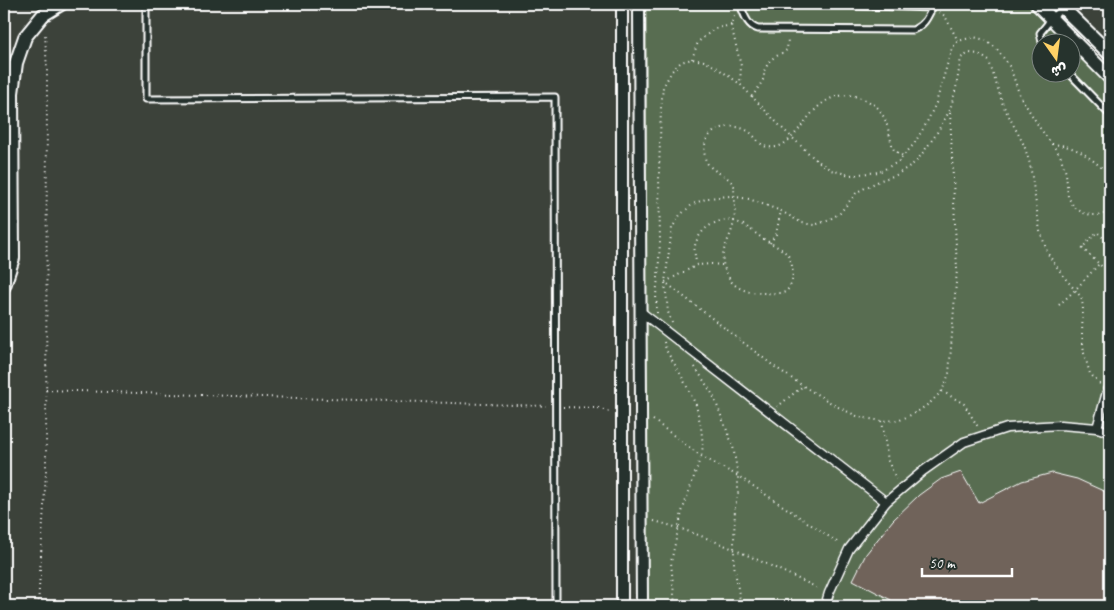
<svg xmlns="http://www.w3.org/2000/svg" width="1114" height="610" font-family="Caveat,'Playpen Sans Arabic',sans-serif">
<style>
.green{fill:#586d51;stroke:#acb6a8}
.building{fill:#6f645a;stroke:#fff}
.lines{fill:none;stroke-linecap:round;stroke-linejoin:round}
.service-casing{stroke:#fff;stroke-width:9}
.pedestrian-casing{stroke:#fff;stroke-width:11}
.minor-casing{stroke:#fff;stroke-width:14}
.tertiary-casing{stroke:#fff;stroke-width:16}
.path{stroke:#fff;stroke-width:2;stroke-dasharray:1 4;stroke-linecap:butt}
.service{stroke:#26332d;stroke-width:5}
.pedestrian{stroke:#26332d;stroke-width:8}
.minor{stroke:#26332d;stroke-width:10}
.tertiary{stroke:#26332d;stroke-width:12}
</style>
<rect width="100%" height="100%" fill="#3c423a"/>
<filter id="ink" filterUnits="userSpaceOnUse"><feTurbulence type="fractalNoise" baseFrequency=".02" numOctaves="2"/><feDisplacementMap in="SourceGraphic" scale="10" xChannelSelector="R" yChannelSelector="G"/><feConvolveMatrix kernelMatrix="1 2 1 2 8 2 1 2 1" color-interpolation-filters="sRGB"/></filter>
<g filter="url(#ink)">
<path class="green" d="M646 4H1029L1068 42H1042V72H1072V46L1110 86V606H646Z"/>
<path class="building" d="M961 472 979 503 1022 481 1052 473 1077 479 1110 494V605L888 606 891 600 853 580 866 554 893 520 919 495 941 479Z"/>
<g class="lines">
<defs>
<g id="service">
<path d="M146 4V99L555 97 556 606"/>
<path d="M740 4C744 14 747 26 758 29L913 30C926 24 928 16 934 4"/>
<path d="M812 4 932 8"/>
<path d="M1042 42 1040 33 1052 18 1063 8"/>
<path d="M1068 72 1110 115"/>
</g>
<g id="pedestrian">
<path d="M641 312 886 502"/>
<path d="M1097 428 1107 392 1110 387"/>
<path d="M825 606 829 593 849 549 886 502 923 471 964 442 1007 428 1061 425 1097 428 1110 432"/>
</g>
<g id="minor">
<path d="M622 4V606"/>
<path d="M639 4 642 606"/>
</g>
<g id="tertiary">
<path d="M1037 4 1110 78"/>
<path d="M1059 4 1110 54"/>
<path d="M4 286 13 258 12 93 16 63 25 37 43 15 61 4"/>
</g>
</defs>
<use href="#service" class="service-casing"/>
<use href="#pedestrian" class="pedestrian-casing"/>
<use href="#minor" class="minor-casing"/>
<use href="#tertiary" class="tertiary-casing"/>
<g class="path">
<path d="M4 8 22 4"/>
<path d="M939 12 945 16 958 41"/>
<path d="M734 16 731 25 741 66 740 84"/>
<path d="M692 59 698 42 714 29 731 25"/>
<path d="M752 97 760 85 764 78V71L770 60 787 50 788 39"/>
<path d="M1052 144C1078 146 1089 157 1108 173L1110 177"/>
<path d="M770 243 776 234 781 211"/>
<path d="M1110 244 1097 232 1082 248 1110 274"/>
<path d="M697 265C693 250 693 242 704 230 708 226 714 223 720 221 741 217 751 232 767 241 775 246 784 249 789 257 794 266 795 285 785 292 782 294 755 293 751 292 742 290 733 286 729 278 714 252 730 245 734 221 736 210 734 197 734 186 727 172 710 174 705 158 704 151 704 145 707 139 715 126 734 123 748 131 755 135 759 146 768 147 801 153 808 84 858 97 867 100 878 105 882 114 889 125 889 138 894 150L903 156"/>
<path d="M722 265 712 264 697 265 665 282 775 367 803 386 838 407 859 417 882 421 900 420 917 412 930 403 942 391 949 374 957 269 950 111"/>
<path d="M1059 305 1075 290 1099 264"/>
<path d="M657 313 656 295 658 278 660 242 659 173 661 108 663 87 672 71 681 62 692 59 704 61 716 67 740 84 783 129 815 159 831 170 850 175 879 172 898 162 914 144 926 124 936 103 952 48 958 41 974 37 985 40 997 49 1010 67 1020 96 1040 128 1060 155 1066 173 1068 197 1074 207 1083 213 1091 215H1102L1110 211"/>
<path d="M672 323 668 312 665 282 672 228 680 215 693 204 708 198 730 196 749 199 781 211 802 223 814 225 827 221 840 213 857 192 881 180 896 175 916 162 935 136 950 110 956 88 961 58 969 53 979 54 989 61 1003 105 1024 145 1030 164 1040 231 1048 254 1064 277 1081 297 1083 306 1082 334 1084 353 1090 374 1100 384"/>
<path d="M664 342 666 350 681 375 696 405 701 427 703 446 701 456 682 512 671 562 675 606"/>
<path d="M695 367 713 395 733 446 738 476V493L735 507 734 540V565L741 606"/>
<path d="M46 390 546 406"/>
<path d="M942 391 964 404 978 427"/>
<path d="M563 407 598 408 610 412"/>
<path d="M777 407 803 386"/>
<path d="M653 420 701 456 738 476 840 544"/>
<path d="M882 421 888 461 896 479"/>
<path d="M654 521C712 536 766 564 820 589"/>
<path d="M38 606 46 472 47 71 45 34"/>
</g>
<use href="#service" class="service"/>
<use href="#pedestrian" class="pedestrian"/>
<use href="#minor" class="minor"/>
<use href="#tertiary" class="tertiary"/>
</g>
</g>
<rect width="1114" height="610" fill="none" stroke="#26332d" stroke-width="20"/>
<rect x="10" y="10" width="1094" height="590" fill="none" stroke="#fff" stroke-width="2" filter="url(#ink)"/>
<g transform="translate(1056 58) rotate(166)"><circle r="24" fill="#26332d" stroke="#7d8581"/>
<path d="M0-4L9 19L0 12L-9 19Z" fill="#ffd166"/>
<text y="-8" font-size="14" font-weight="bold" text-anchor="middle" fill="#ffffff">ش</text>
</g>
<path d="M922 568v8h90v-8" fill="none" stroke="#ffffff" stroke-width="2.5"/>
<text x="929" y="568" font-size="15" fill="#ffffff" stroke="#26332d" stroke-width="4" paint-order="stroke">50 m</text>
</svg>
